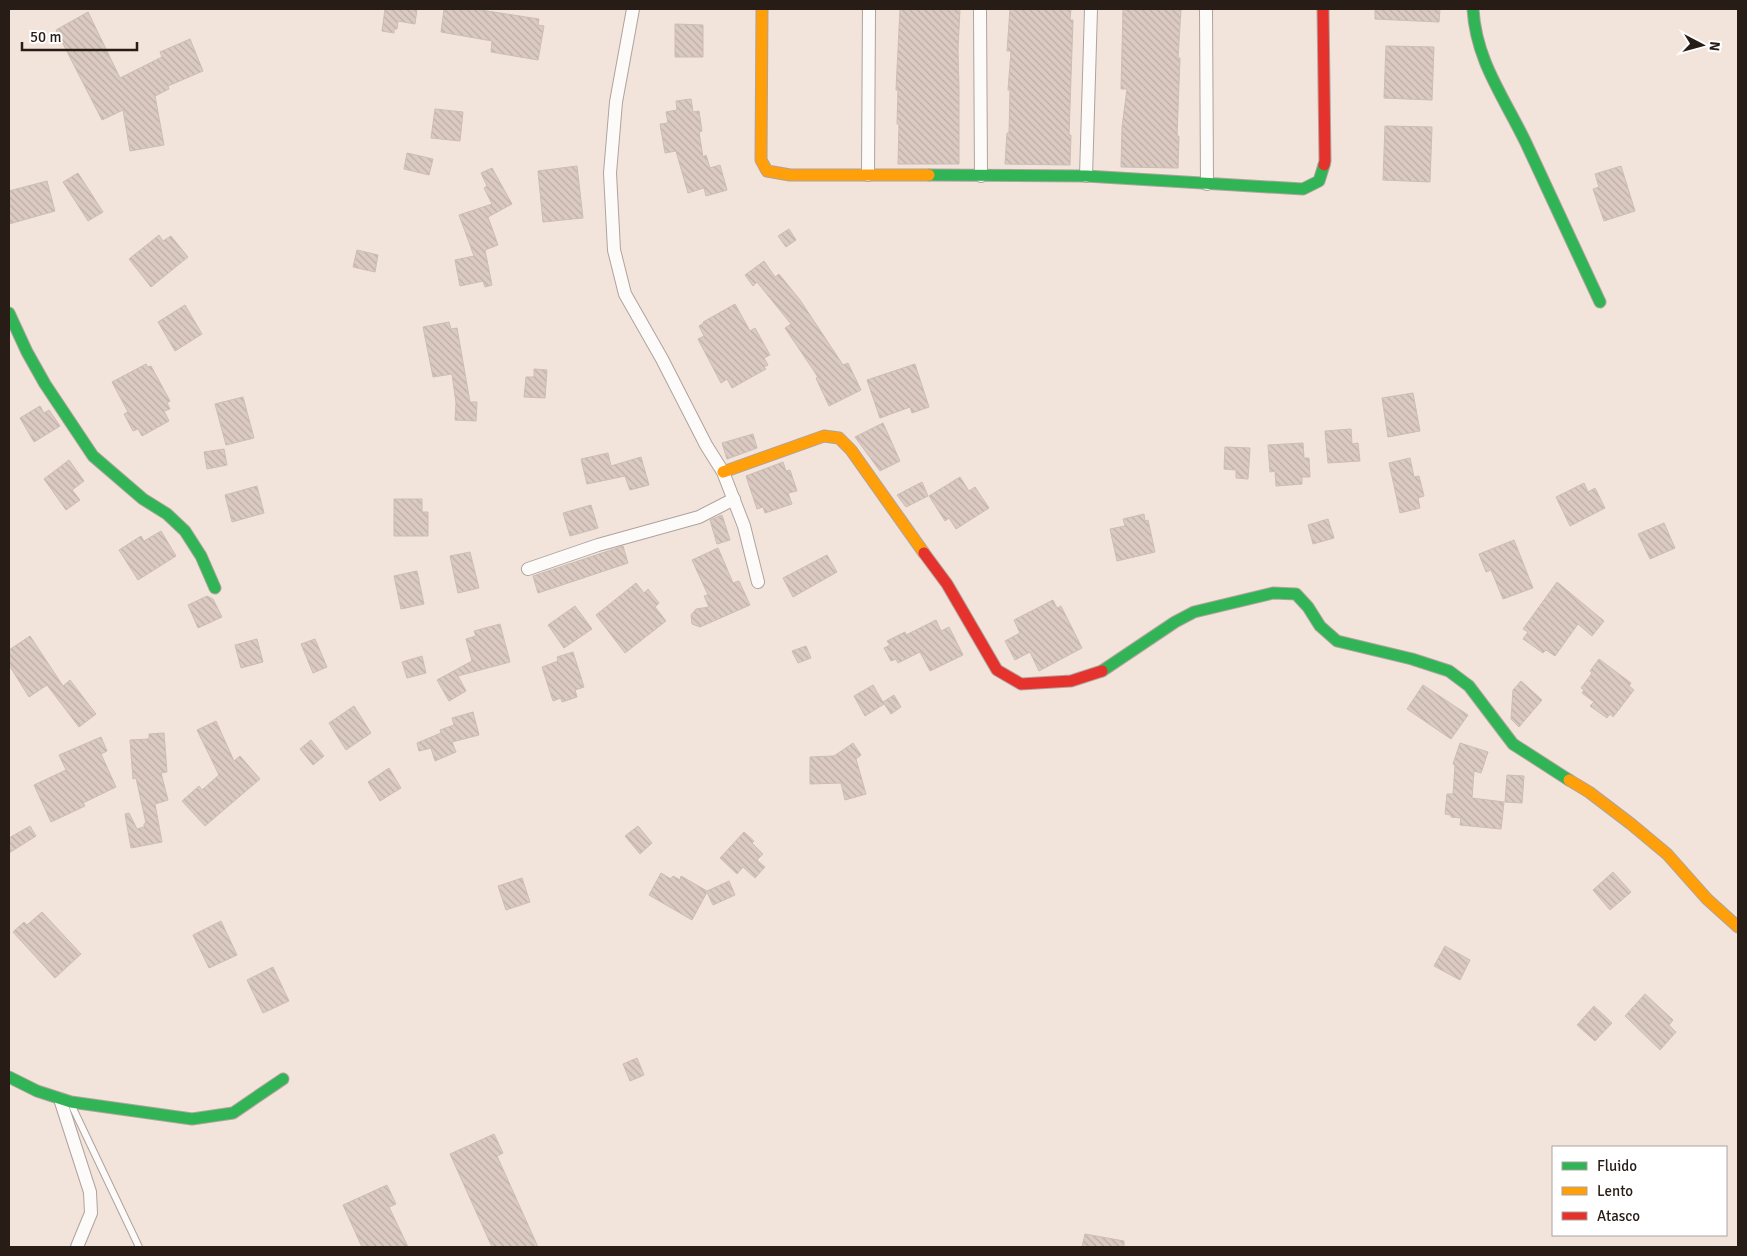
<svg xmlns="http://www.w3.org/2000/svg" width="1747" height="1256" font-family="Signika,sans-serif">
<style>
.building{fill:url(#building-back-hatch);stroke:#cabeb7}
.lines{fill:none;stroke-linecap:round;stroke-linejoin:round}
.lane-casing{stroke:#afa39d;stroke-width:8}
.street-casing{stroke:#afa39d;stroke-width:14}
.fast-casing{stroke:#afa39d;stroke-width:13}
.slow-casing{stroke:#afa39d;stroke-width:13}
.jam-casing{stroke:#afa39d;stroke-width:13}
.lane{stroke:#fdfbfa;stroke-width:6}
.street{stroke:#fdfbfa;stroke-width:12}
.fast{stroke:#30b455;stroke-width:11}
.slow{stroke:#ff9f0a;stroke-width:11}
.jam{stroke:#e5322d;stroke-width:11}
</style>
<defs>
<pattern id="building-back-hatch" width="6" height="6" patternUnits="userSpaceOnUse" patternTransform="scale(1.25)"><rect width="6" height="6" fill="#dbcac1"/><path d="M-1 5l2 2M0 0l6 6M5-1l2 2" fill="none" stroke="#bcada5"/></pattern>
</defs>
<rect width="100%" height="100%" fill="#f2e3db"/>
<g class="building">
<path d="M385 9H417L415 24 398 21 397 29H394V33L382 31Z"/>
<path d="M444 9H474L539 19 538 25 544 26 538 60 491 52 492 41 441 32Z"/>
<path d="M900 9H960L958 50 959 89V164H898L899 124H897L898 90H896Z"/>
<path d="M1010 9H1071L1070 20H1073L1069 135H1071L1070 165 1005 164 1007 133H1009L1010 90H1008L1011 51H1007Z"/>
<path d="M1123 9H1181L1178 58H1180L1177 136H1179L1178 168 1121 167 1122 127 1127 89H1121Z"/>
<path d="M1375 9H1440L1439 22 1375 19Z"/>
<path d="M88 12 120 78 162 57 160 52 190 39 203 71 168 86 169 89 155 96 164 145 130 151 123 110 102 120 56 30Z"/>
<path d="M675 24 703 25V57H675Z"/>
<path d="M1386 46 1434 47 1432 100 1384 98Z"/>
<path d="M691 99 693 112 699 111 702 131 699 132 703 157 706 155 710 168 720 165 727 190 706 196 704 188 688 193 676 151 665 153 660 124 668 123 666 112 677 110 676 101Z"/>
<path d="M435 109 463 112 460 141 431 138Z"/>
<path d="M1385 126 1432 127 1430 182 1383 180Z"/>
<path d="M407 153 433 159 429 175 404 169Z"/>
<path d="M577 166 583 218 543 222 538 171Z"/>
<path d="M1621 166 1635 211 1604 221 1593 189 1599 187 1595 174Z"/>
<path d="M492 168 512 204 488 217 498 245 485 250 492 285 485 287 483 281 460 286 455 260 474 256 459 215 492 204 484 188 487 186 481 173Z"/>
<path d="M78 173 103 212 88 221 63 182Z"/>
<path d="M47 181 55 211 9 224V191Z"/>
<path d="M789 229 796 240 786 247 778 236Z"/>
<path d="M159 235 163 241 171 236 188 257 151 287 129 259Z"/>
<path d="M357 250 378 255 375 272 353 267Z"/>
<path d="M764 261 775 277 779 274 800 300 843 365 848 363 861 390 829 406 816 378 818 377 785 328 791 324 757 282 753 286 745 275Z"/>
<path d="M735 304 750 331 755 328 770 355 764 358 768 365 764 367 766 369 732 388 727 379 721 383 698 339 704 336 699 326 704 323 703 322Z"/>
<path d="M185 305 202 334 175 351 158 322Z"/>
<path d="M449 322 451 329 457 328 470 402H477L476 421 455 420 456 403 452 374 433 377 423 327Z"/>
<path d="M146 364 148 367 151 366 170 401 167 403 170 409 164 411 169 421 142 436 138 429 133 431 124 414 128 412 112 382Z"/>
<path d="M915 364 929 407 912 413 910 407 880 418 867 380Z"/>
<path d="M534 369 547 370 545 398 524 397 526 377H534Z"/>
<path d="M1413 393 1420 431 1388 437 1382 398Z"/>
<path d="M243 397 254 438 226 445 215 404Z"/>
<path d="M40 406 44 413 49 410 60 426 34 442 20 418Z"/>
<path d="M883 423 900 461 880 471 855 437Z"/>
<path d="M1351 429 1352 444 1358 443 1360 461 1328 463 1325 431Z"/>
<path d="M753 434 757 448 727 459 722 443Z"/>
<path d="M1303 443 1304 458H1309L1310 477H1302V484L1276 486 1275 471 1270 472 1268 445Z"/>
<path d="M1225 447 1250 448 1248 479 1236 478V470L1224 469Z"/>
<path d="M224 449 227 465 207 469 204 452Z"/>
<path d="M608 453 611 466 641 457 649 485 630 490 625 476 587 484 581 459Z"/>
<path d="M1410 458 1414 477 1419 476 1424 496 1418 498 1420 508 1400 513 1389 463Z"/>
<path d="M69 460 84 481 72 490 80 500 66 510 44 479Z"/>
<path d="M783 462 786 471 790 470 797 491 788 493 792 504 765 513 763 507 757 509 746 476Z"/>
<path d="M960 477 969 491 975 487 989 508 956 529 949 518 945 521 929 496Z"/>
<path d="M922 482 928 496 906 507 897 495Z"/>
<path d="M1584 483 1588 492 1595 488 1605 508 1570 526 1556 497Z"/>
<path d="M257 486 264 513 232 522 225 495Z"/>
<path d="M394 499H422V512H428V536H394Z"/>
<path d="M591 505 598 528 570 536 563 513Z"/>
<path d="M1144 514 1145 521 1148 520 1155 552 1117 561 1110 529 1125 526 1123 519Z"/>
<path d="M722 515 730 540 717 544 710 520Z"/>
<path d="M1328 519 1334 538 1313 544 1308 525Z"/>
<path d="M1664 523 1675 548 1650 559 1638 534Z"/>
<path d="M161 531 176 556 138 580 119 550 141 536 144 541Z"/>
<path d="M1514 540 1533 588 1503 599 1491 570 1486 572 1479 554Z"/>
<path d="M623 546 628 563 538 593 533 576Z"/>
<path d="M718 548 733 583 739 581 750 605 700 627 692 624 691 615 696 609 709 607 704 596 708 595 692 560Z"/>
<path d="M470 552 479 588 458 593 450 556Z"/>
<path d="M827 555 837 572 793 597 783 578Z"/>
<path d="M417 571 424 604 401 609 394 576Z"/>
<path d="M1557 582 1604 621 1592 636 1578 624 1555 656 1546 650 1543 653 1523 639 1528 632 1523 629Z"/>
<path d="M636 583 644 593 648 589 659 603 655 607 666 621 625 653 596 615Z"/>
<path d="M207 596 213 599 222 617 198 628 188 605Z"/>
<path d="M1053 600 1057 608 1061 606 1082 648 1039 671 1030 652 1015 660 1005 641 1020 633 1014 620Z"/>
<path d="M575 606 592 629 564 648 548 625Z"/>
<path d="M936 620 941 631 949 627 963 655 930 671 920 652 898 663 896 659 891 661 884 648 890 645 887 641 905 632 906 635Z"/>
<path d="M500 624 510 662 458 676 466 691 449 701 437 680 472 661 466 639 476 636 474 631Z"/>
<path d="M30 636 63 686 70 680 96 714 79 727 47 685 29 697 9 665V650Z"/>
<path d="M257 639 263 662 241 668 235 645Z"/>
<path d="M315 639 327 667 313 673 301 644Z"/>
<path d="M806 646 811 658 798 663 792 651Z"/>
<path d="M573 652 584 687 575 690 577 697 562 702 561 698 553 701 542 667 558 661 557 657Z"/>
<path d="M422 656 426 673 407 678 402 662Z"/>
<path d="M1599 659 1631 683 1629 686 1634 690 1613 717 1610 714 1607 718 1590 706 1594 702 1582 693 1584 690 1581 688 1592 673 1590 671Z"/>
<path d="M1521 681 1542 700 1519 727 1511 719 1513 690Z"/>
<path d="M873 685 884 704 865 716 854 696Z"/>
<path d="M1423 685 1468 715 1451 739 1407 709Z"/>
<path d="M894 695 901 707 891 714 883 702Z"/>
<path d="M354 706 371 733 346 750 329 723Z"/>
<path d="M473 712 479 735 452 742 456 752 435 761 431 748 419 751 417 743 441 733 440 730 454 725 452 718Z"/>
<path d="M216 721 234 761 240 756 260 779 205 826 182 801 199 786 202 790 219 775 197 730Z"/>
<path d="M164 733 167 772 161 773 168 800 155 804 162 842 131 848 125 814 129 813 137 829 144 827V824L146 823 136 778 133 779 130 740 149 739V734Z"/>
<path d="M101 737 107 751 101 754 116 787 83 803 85 806 51 822 34 785 66 770 59 755Z"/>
<path d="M311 740 324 756 313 765 300 749Z"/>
<path d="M853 743 861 755 856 759 866 794 845 800 841 783 810 784V757L834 756Z"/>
<path d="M1460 743 1488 752 1481 773 1474 771 1472 798 1504 802 1501 829 1460 825 1461 818 1451 817V815L1445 814 1447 794H1453L1455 765 1453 764Z"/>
<path d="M389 768 401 788 380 801 368 782Z"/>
<path d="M1507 775 1524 776 1522 803 1505 802Z"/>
<path d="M30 826 36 836 9 853V838Z"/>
<path d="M638 826 652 843 640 854 625 836Z"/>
<path d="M744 832 754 841 752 843 763 854 757 860 765 867 755 878 743 867 737 874 720 858Z"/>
<path d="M1613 872 1631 892 1610 910 1593 890Z"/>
<path d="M661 873 671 879 673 876 680 880 681 876 707 891 729 881 735 895 713 905 707 892 692 920 649 895Z"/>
<path d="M522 878 530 902 506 910 498 886Z"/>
<path d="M42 912 81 954 55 978 13 932 24 922 27 925Z"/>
<path d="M221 921 237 955 209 968 193 935Z"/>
<path d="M1445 946 1470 960 1460 980 1434 966Z"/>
<path d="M273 967 289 1001 263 1013 247 980Z"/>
<path d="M1645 994 1673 1020 1669 1025 1676 1032 1660 1050 1625 1016Z"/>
<path d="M1594 1006 1612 1023 1595 1041 1577 1025Z"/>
<path d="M637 1058 644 1075 630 1081 623 1064Z"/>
<path d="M494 1134 503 1153 497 1156 538 1247H492L450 1154Z"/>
<path d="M387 1185 396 1204 389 1207 408 1247H362L343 1205Z"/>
<path d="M1085 1234 1124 1241V1247H1082Z"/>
</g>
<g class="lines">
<defs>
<path id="lane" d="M72 1106 139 1247"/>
<g id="street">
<path d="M633 9 616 102 610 173 614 250 625 294 662 359 706 445 723 472 744 526 758 582"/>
<path d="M980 9 981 176"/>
<path d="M1206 9 1207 184"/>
<path d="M868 175 869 9"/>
<path d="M1086 176 1091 9"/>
<path d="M528 569 598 545 699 517 734 499"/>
<path d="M60 1099 90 1192 91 1213 77 1247"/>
</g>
<g id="fast">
<path d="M1473 9C1476 61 1504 97 1526 143 1551 196 1575 249 1600 302"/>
<path d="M929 175 1086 176 1303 189 1319 181 1324 165"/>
<path d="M9 313 27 352 45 384 93 456 143 499 167 514 185 531 201 556 215 588"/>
<path d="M1102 671 1175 622 1194 612 1273 593 1296 594 1308 607 1320 626 1337 641 1412 659 1449 671 1469 686 1513 744 1569 780"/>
<path d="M9 1077 37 1091 71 1102 192 1119 233 1113 283 1079"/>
</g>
<g id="slow">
<path d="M762 9 761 160 767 171 790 175H929"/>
<path d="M723 472 824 436 839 438 851 450 924 553"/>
<path d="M1569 780 1589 792 1631 824 1667 854 1707 899 1738 927"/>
</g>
<g id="jam">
<path d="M1323 9 1325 161 1324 165"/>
<path d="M924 553 947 584 997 670 1021 684 1071 681 1102 671"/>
</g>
</defs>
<use href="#lane" class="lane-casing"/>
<use href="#street" class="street-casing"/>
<use href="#fast" class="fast-casing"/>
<use href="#slow" class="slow-casing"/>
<use href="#jam" class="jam-casing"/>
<use href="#lane" class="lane"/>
<use href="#street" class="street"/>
<use href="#fast" class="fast"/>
<use href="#slow" class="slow"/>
<use href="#jam" class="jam"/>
</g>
<rect width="1747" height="1256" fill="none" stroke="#281c16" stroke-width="20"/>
<rect x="1552" y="1146" width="175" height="90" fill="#ffffff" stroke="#a9a4a2"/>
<rect x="1562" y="1162" width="25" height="8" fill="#30b455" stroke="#a9a4a2"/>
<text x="1597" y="1171" font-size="15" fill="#281c16">Fluido</text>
<rect x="1562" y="1187" width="25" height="8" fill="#ff9f0a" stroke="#a9a4a2"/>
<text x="1597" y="1196" font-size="15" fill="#281c16">Lento</text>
<rect x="1562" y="1212" width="25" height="8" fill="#e5322d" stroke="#a9a4a2"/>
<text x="1597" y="1221" font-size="15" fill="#281c16">Atasco</text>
<g transform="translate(1702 45) rotate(96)" stroke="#ffffff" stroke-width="4" paint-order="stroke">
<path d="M0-4L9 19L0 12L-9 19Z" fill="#281c16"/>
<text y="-8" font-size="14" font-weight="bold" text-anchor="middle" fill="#281c16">N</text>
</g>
<path d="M22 42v8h115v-8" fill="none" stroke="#281c16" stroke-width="2.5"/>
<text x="30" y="42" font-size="15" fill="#281c16" stroke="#ffffff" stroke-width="4" paint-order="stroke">50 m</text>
</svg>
